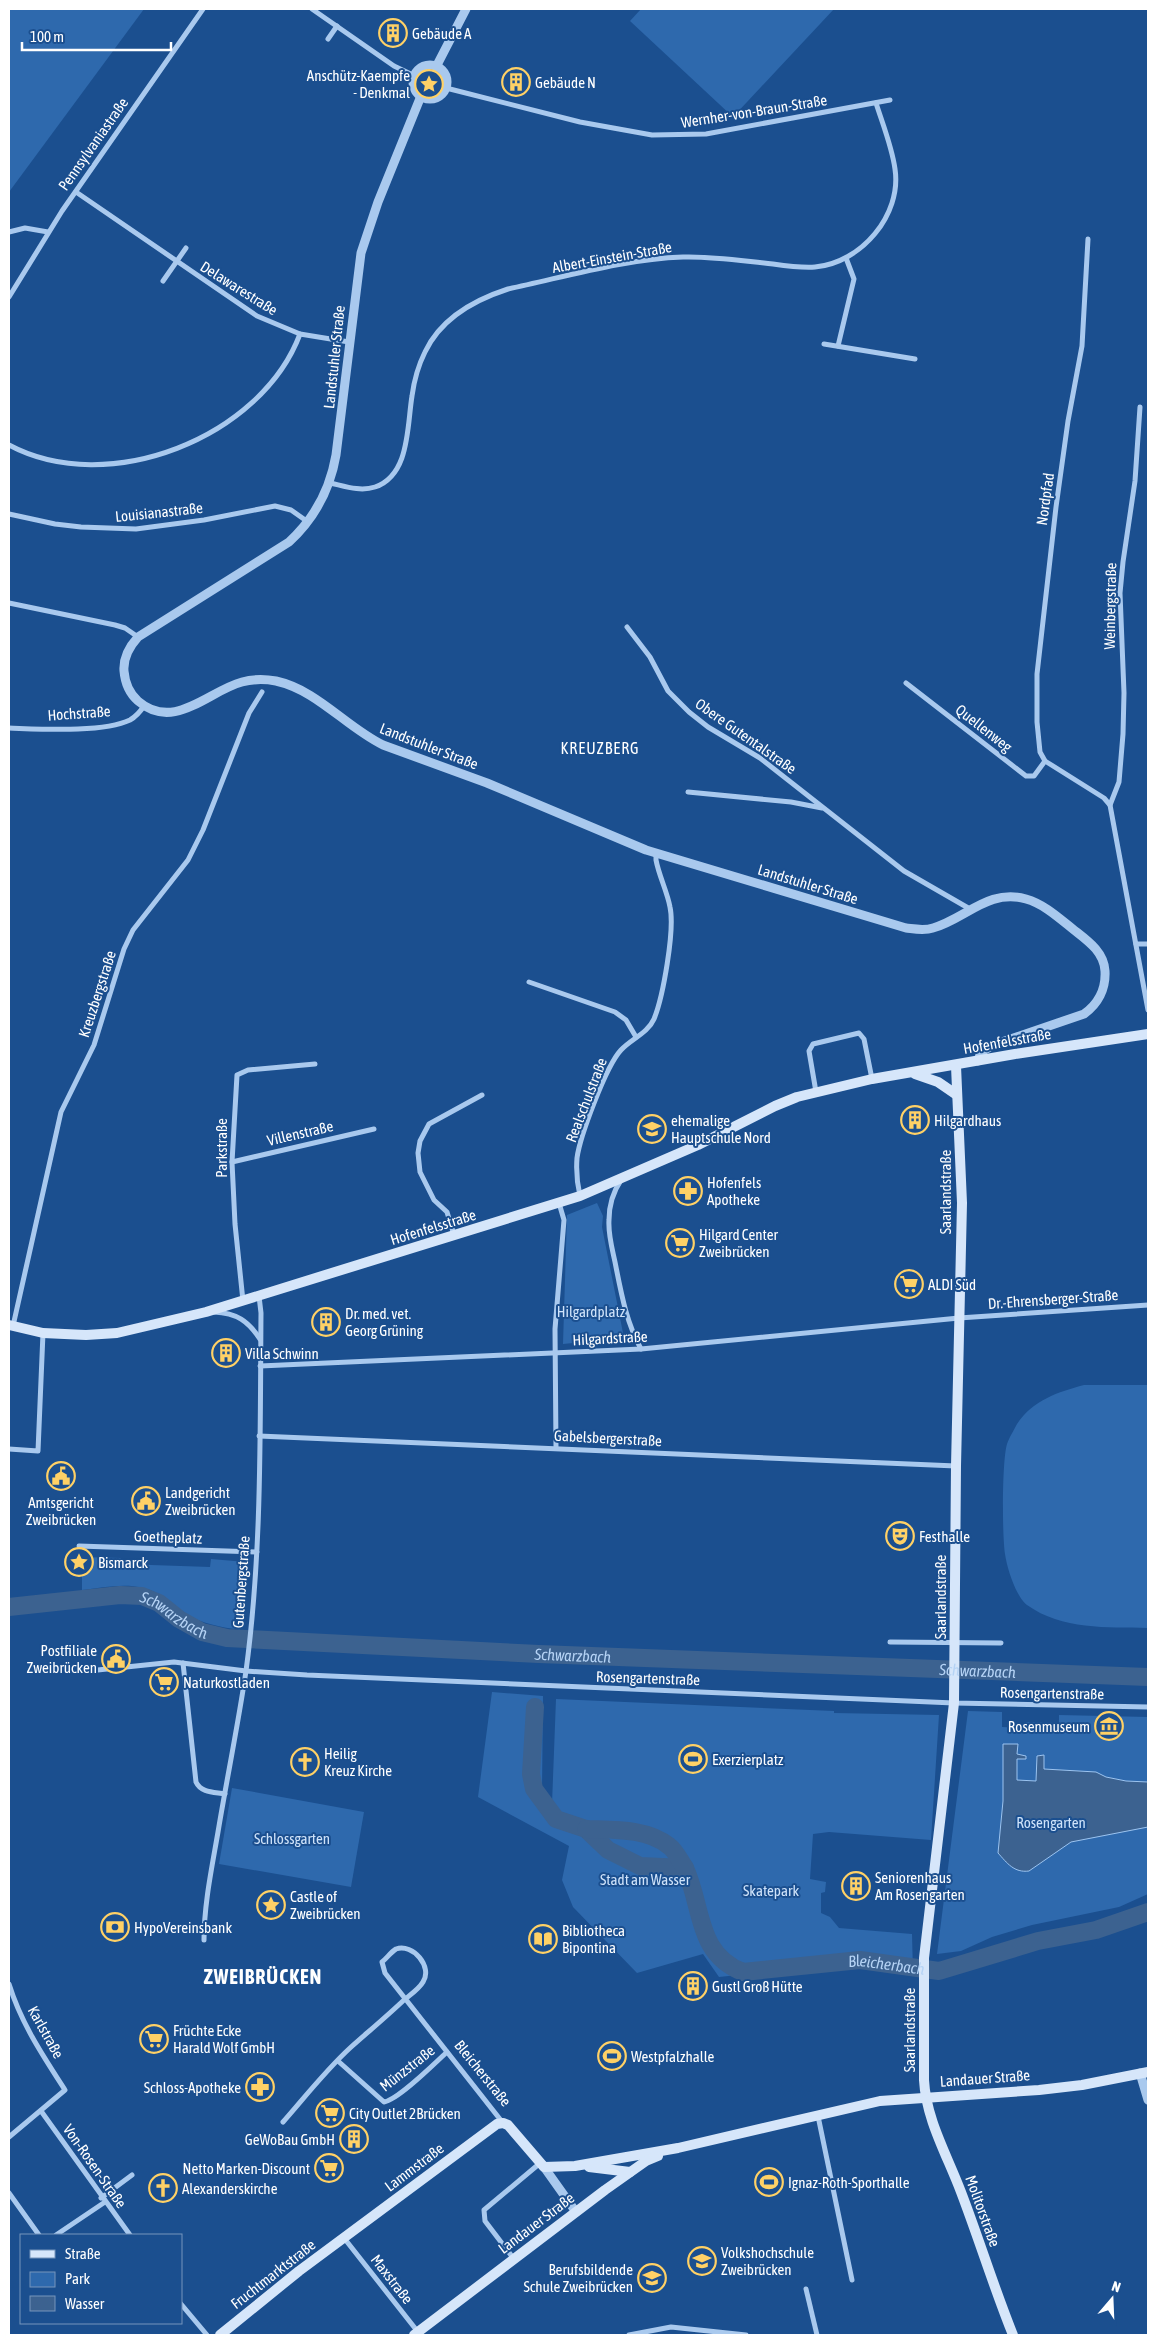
<svg xmlns="http://www.w3.org/2000/svg" width="1157" height="2344" font-family="'Asap Condensed',sans-serif">
<style>
.green{fill:#2e69ad}
.water{fill:#3c6290;stroke:#9cc4f0}
.lines{fill:none;stroke-linecap:round;stroke-linejoin:round}
.river{stroke:#3c6290;stroke-width:18}
.minor{stroke:#a9c9ee;stroke-width:5}
.tertiary{stroke:#a9c9ee;stroke-width:9}
.secondary{stroke:#d6e6fa;stroke-width:10}
.labels{text-anchor:middle;dominant-baseline:central;stroke-width:4;stroke-linejoin:round;paint-order:stroke}
.poi-label{font-size:15px;fill:#fff;stroke:#1b4f8f;text-anchor:start}
.street-label{font-size:15px;fill:#fff;stroke:#1b4f8f}
.park-label{font-size:15px;fill:#cfe3fa;stroke:#1b4f8f}
.neighbourhood-label{font-size:16px;letter-spacing:1px;fill:#fff;stroke:#1b4f8f}
.water-label{font-size:16px;font-style:italic;fill:#b5d3f5;stroke:#1b4f8f}
.district-label{font-size:20px;font-weight:bold;letter-spacing:1px;fill:#fff;stroke:#1b4f8f}
</style>
<rect width="100%" height="100%" fill="#1b4f8f"/>
<g class="green">
<path d="M9 9H144L9 192Z"/>
<path d="M641 9H834L733 117 630 21Z"/>
<path d="M597 1203 603 1216 602 1227 624 1338 563 1344 567 1215Z"/>
<path d="M1084 1385H1148V1628C1107 1627 1062 1630 1027 1605 1016 1597 1007 1568 1005 1554 1002 1536 1002 1460 1007 1444 1009 1438 1014 1430 1017 1424 1033 1400 1058 1392 1084 1385Z"/>
<path d="M82 1557 121 1558 122 1564 210 1567 211 1559 246 1562 240 1630C222 1627 201 1624 185 1613 171 1604 161 1592 143 1588 123 1583 102 1588 82 1590Z"/>
<path d="M492 1692 543 1696 542 1791 552 1804 556 1699 834 1711V1713L939 1715 931 1840 829 1832 813 1834 810 1879 826 1882 825 1892 821 1893V1913L830 1917 839 1928 912 1934 913 1973 872 1964H844L719 1977 703 1954 637 1973 573 1907 562 1880 569 1846 478 1797Z"/>
<path d="M968 1711 1002 1712V1727L1026 1728V1722L1059 1723V1715L1148 1717V1894L1119 1907 1032 1925 992 1937 961 1951 937 1954Z"/>
<path d="M232 1788 364 1812 351 1887 219 1864Z"/>
</g>
<path class="water" d="M1003 1744H1018L1017 1754 1026 1756V1759H1017V1780L1036 1781 1037 1756 1044 1755V1769L1096 1772 1106 1777 1126 1781 1148 1782V1827L1071 1842 1029 1871C1014 1873 1007 1863 998 1853L1003 1801Z"/>
<g class="lines">
<g class="river">
<path id="s1" d="M9 1607 120 1595 142 1596 159 1603 179 1619 202 1632 227 1638 539 1654 1148 1677"/>
<path id="s2" d="M535 1707 531 1774 534 1789 556 1819 586 1829 608 1850 640 1866 685 1868C703 1907 696 1954 743 1972L860 1960 939 1971 1038 1941 1096 1930 1148 1912"/>
<path d="M586 1829C613 1830 647 1828 669 1846 676 1851 680 1861 685 1868"/>
</g>
<g class="minor">
<path d="M312 9 394 66 415 76"/>
<path d="M328 39 337 26"/>
<path d="M446 88 580 122 652 135 706 134 890 100"/>
<path d="M76 192 257 316 300 334 349 342"/>
<path d="M9 232 25 228 48 232"/>
<path d="M1088 239 1082 346 1068 421 1056 507 1037 674V722L1040 752 1045 761 1104 798 1110 805 1148 1010"/>
<path d="M163 281 186 248"/>
<path d="M9 297 62 211 203 9"/>
<path d="M824 344 915 359"/>
<path d="M838 346 854 279 846 258"/>
<path d="M9 445C108 498 261 438 300 334"/>
<path d="M330 483C344 486 360 492 375 487 410 475 407 426 412 396 414 381 418 366 425 352 441 318 474 300 508 289 565 277 624 259 683 257 713 256 743 261 773 264 787 266 801 268 815 267 861 263 902 215 895 169 892 147 883 125 876 103"/>
<path d="M9 514 55 524 81 527 136 529 204 520 275 506 291 510 308 522"/>
<path d="M9 603 115 625 125 628 138 637"/>
<path d="M627 627 650 657 668 691 689 712 708 727 760 758 904 871 970 909"/>
<path d="M906 683 1026 776H1034L1045 761"/>
<path d="M9 728C40 729 103 733 130 720 137 716 140 712 144 706"/>
<path d="M688 792 791 802 822 808"/>
<path d="M1110 805 1119 782 1123 734 1124 693 1120 593 1123 562 1135 481 1140 407"/>
<path d="M1136 944H1148"/>
<path d="M529 982 615 1012 626 1020 636 1037"/>
<path d="M816 1092 809 1051 813 1044 859 1033 864 1039 872 1079"/>
<path d="M232 1162 374 1129"/>
<path d="M621 1180C613 1192 609 1206 609 1220 608 1234 612 1248 615 1262 621 1292 626 1322 641 1349"/>
<path d="M580 1196C577 1183 576 1171 577 1158 580 1136 606 1066 621 1050 631 1039 648 1033 654 1019 663 997 675 930 670 907 667 891 659 876 656 860V853"/>
<path d="M454 1235 447 1212 434 1200 420 1172 418 1153 420 1141 429 1124 482 1095"/>
<path d="M243 1301 235 1224 232 1162 237 1075 248 1070 315 1064"/>
<path d="M214 1312C237 1313 248 1321 260 1339"/>
<path d="M13 1326 61 1112 94 1045 124 949 133 930 188 860 203 830 249 713 262 692"/>
<path d="M260 1366 641 1349 959 1318 1148 1305"/>
<path d="M259 1436 956 1466"/>
<path d="M556 1448 555 1329 564 1220 559 1203"/>
<path d="M9 1449 38 1451 43 1333"/>
<path d="M79 1546 257 1552"/>
<path d="M890 1642 1001 1643"/>
<path d="M183 1663 196 1782C201 1793 214 1792 225 1794"/>
<path d="M88 1671 174 1662 246 1671 307 1675 954 1703 1148 1707"/>
<path d="M204 1940C204 1904 212 1867 218 1832 227 1778 238 1725 246 1671 262 1553 260 1432 261 1313L259 1296"/>
<path d="M9 1984C21 2023 43 2056 65 2090L9 2137"/>
<path d="M338 2061 384 2102C398 2100 435 2063 447 2052"/>
<path d="M41 2111 130 2235"/>
<path d="M818 2116 852 2280"/>
<path d="M283 2122C305 2097 326 2070 350 2048 368 2032 386 2017 404 2000 410 1995 419 1989 423 1982 433 1967 413 1943 396 1949 391 1952 387 1958 382 1962L385 1973 503 2123"/>
<path d="M9 2193 39 2235"/>
<path d="M101 2198 132 2175"/>
<path d="M56 2235 105 2202"/>
<path d="M344 2238 418 2332"/>
<path d="M514 2259 485 2221 484 2210 539 2164"/>
<path d="M806 2289 817 2335"/>
<path d="M181 2304 207 2335"/>
<path d="M629 2335 671 2327 746 2335"/>
</g>
<g class="tertiary">
<circle cx="430" cy="82" r="17"/>
<path d="M436 67 466 9"/>
<path d="M421 96 378 202 361 253 336 455C330 490 315 518 289 542L138 637C129 647 123 658 124 671 125 683 129 693 138 701 174 732 208 691 242 682 253 679 265 679 276 681 317 690 346 727 383 745L487 783 646 850 906 928C915 929 924 931 933 928 965 919 989 888 1026 899 1044 904 1059 918 1074 930 1088 941 1104 952 1105 971 1106 989 1098 1004 1084 1014L993 1045 981 1052 978 1061"/>
<path d="M1140 2073 1148 2100"/>
<path d="M544 2167 576 2212"/>
</g>
<g class="secondary">
<path d="M956 1066 962 1203 956 1466 954 1703 924 1958V2080C926 2119 947 2155 961 2192 979 2239 994 2288 1013 2335"/>
<path d="M915 1074 938 1082 957 1095"/>
<path d="M9 1325 43 1333 86 1335 117 1333 206 1312 580 1196 698 1145 775 1106 797 1097 872 1079 1015 1054 1148 1034"/>
<path d="M589 2167 630 2172"/>
<path d="M220 2335 299 2271 497 2124 503 2123 508 2125 544 2167 575 2166 678 2148 880 2101 1039 2090 1082 2085 1148 2072"/>
<path d="M414 2335 605 2190 646 2161 658 2156"/>
</g>
</g>
<defs>
<symbol id="building-ring" viewBox="-11 -11 22 22"><circle r="9.5" fill="#1b4f8f" stroke="#ffd166" stroke-width="1.5"/><path d="M-4-6H4V6H1V3H-1V6H-4ZM-2.5-4.3h1.7v1.8h-1.7ZM.8-4.3h1.7v1.8H.8ZM-2.5-1h1.7V.8h-1.7ZM.8-1h1.7V.8H.8Z" fill="#ffd166"/></symbol>
<symbol id="sight-ring" viewBox="-11 -11 22 22"><circle r="9.5" fill="#1b4f8f" stroke="#ffd166" stroke-width="1.5"/><path d="M0-6L1.8-2.2L6-1.7L2.9 1.2L3.7 5.4L0 3.3L-3.7 5.4L-2.9 1.2L-6-1.7L-1.8-2.2Z" fill="#ffd166"/></symbol>
<symbol id="school-ring" viewBox="-11 -11 22 22"><circle r="9.5" fill="#1b4f8f" stroke="#ffd166" stroke-width="1.5"/><path d="M0-5L7-2L0 1L-7-2ZM-4 1L0 2.5L4 1V4Q0 6-4 4Z" fill="#ffd166"/></symbol>
<symbol id="pharmacy-ring" viewBox="-11 -11 22 22"><circle r="9.5" fill="#1b4f8f" stroke="#ffd166" stroke-width="1.5"/><path d="M-2-6h4v4h4v4h-4v4h-4v-4h-4v-4h4Z" fill="#ffd166"/></symbol>
<symbol id="supermarket-ring" viewBox="-11 -11 22 22"><circle r="9.5" fill="#1b4f8f" stroke="#ffd166" stroke-width="1.5"/><path d="M-6-5.5h2.5l.6 2H6L4.5 2H-2.5L-4.4-4H-6ZM-1.5 3.2a1.3 1.3 0 1 0 .1 0ZM3 3.2a1.3 1.3 0 1 0 .1 0Z" fill="#ffd166"/></symbol>
<symbol id="civic-ring" viewBox="-11 -11 22 22"><circle r="9.5" fill="#1b4f8f" stroke="#ffd166" stroke-width="1.5"/><path d="M-.6-6.5H3V-4.5H.6V-3L4-1V1h2V6H-6V1h2V-1L-.6-3ZM-1.2 2.5V6h2.4V2.5Z" fill="#ffd166"/></symbol>
<symbol id="theatre-ring" viewBox="-11 -11 22 22"><circle r="9.5" fill="#1b4f8f" stroke="#ffd166" stroke-width="1.5"/><path d="M-5-5.5Q0-4 5-5.5V0Q5 5 0 6Q-5 5-5 0ZM-3.3-2.5H-1v1.5H-3.3ZM1-2.5H3.3v1.5H1ZM-2.8 1Q0 5.5 2.8 1Z" fill="#ffd166"/></symbol>
<symbol id="museum-ring" viewBox="-11 -11 22 22"><circle r="9.5" fill="#1b4f8f" stroke="#ffd166" stroke-width="1.5"/><path d="M0-6L6-3V-2H-6V-3ZM-5-1h2V3h-2ZM-1-1h2V3h-2ZM3-1h2V3H3ZM-6 4H6V6H-6Z" fill="#ffd166"/></symbol>
<symbol id="stadium-ring" viewBox="-11 -11 22 22"><circle r="9.5" fill="#1b4f8f" stroke="#ffd166" stroke-width="1.5"/><path d="M0-5a6.5 5 0 1 0 0 10a6.5 5 0 1 0 0-10ZM-3.5-1.8h7v3.6h-7Z" fill="#ffd166"/></symbol>
<symbol id="church-ring" viewBox="-11 -11 22 22"><circle r="9.5" fill="#1b4f8f" stroke="#ffd166" stroke-width="1.5"/><path d="M-1.2-6h2.4v3.5h3.3v2.4h-3.3V6h-2.4V-.1h-3.3v-2.4h3.3Z" fill="#ffd166"/></symbol>
<symbol id="bank-ring" viewBox="-11 -11 22 22"><circle r="9.5" fill="#1b4f8f" stroke="#ffd166" stroke-width="1.5"/><path d="M-6-4H6V4H-6ZM0-2.3a2.3 2.3 0 1 0 0 4.6a2.3 2.3 0 1 0 0-4.6Z" fill="#ffd166"/></symbol>
<symbol id="library-ring" viewBox="-11 -11 22 22"><circle r="9.5" fill="#1b4f8f" stroke="#ffd166" stroke-width="1.5"/><path d="M-6-4Q-3-5.5-.7-3.5V5Q-3 3-6 4ZM6-4Q3-5.5 .7-3.5V5Q3 3 6 4Z" fill="#ffd166"/></symbol>
<symbol id="university-ring" viewBox="-11 -11 22 22"><circle r="9.5" fill="#1b4f8f" stroke="#ffd166" stroke-width="1.5"/><path d="M0-5L7-2L0 1L-7-2ZM-4 1L0 2.5L4 1V4Q0 6-4 4Z" fill="#ffd166"/></symbol>
</defs>
<g fill-rule="evenodd">
<use href="#building-ring" x="377" y="17" width="32" height="32"/>
<use href="#building-ring" x="500" y="66" width="32" height="32"/>
<use href="#sight-ring" x="413" y="68" width="32" height="32"/>
<use href="#building-ring" x="899" y="1104" width="32" height="32"/>
<use href="#school-ring" x="636" y="1113" width="32" height="32"/>
<use href="#pharmacy-ring" x="672" y="1175" width="32" height="32"/>
<use href="#supermarket-ring" x="664" y="1227" width="32" height="32"/>
<use href="#supermarket-ring" x="893" y="1268" width="32" height="32"/>
<use href="#building-ring" x="310" y="1306" width="32" height="32"/>
<use href="#building-ring" x="210" y="1337" width="32" height="32"/>
<use href="#civic-ring" x="45" y="1460" width="32" height="32"/>
<use href="#civic-ring" x="130" y="1485" width="32" height="32"/>
<use href="#theatre-ring" x="884" y="1520" width="32" height="32"/>
<use href="#sight-ring" x="63" y="1546" width="32" height="32"/>
<use href="#civic-ring" x="100" y="1643" width="32" height="32"/>
<use href="#supermarket-ring" x="148" y="1666" width="32" height="32"/>
<use href="#museum-ring" x="1093" y="1710" width="32" height="32"/>
<use href="#stadium-ring" x="677" y="1743" width="32" height="32"/>
<use href="#church-ring" x="289" y="1746" width="32" height="32"/>
<use href="#building-ring" x="840" y="1870" width="32" height="32"/>
<use href="#sight-ring" x="255" y="1889" width="32" height="32"/>
<use href="#bank-ring" x="99" y="1911" width="32" height="32"/>
<use href="#library-ring" x="527" y="1923" width="32" height="32"/>
<use href="#building-ring" x="677" y="1970" width="32" height="32"/>
<use href="#supermarket-ring" x="138" y="2023" width="32" height="32"/>
<use href="#stadium-ring" x="596" y="2040" width="32" height="32"/>
<use href="#pharmacy-ring" x="244" y="2071" width="32" height="32"/>
<use href="#supermarket-ring" x="314" y="2097" width="32" height="32"/>
<use href="#building-ring" x="338" y="2123" width="32" height="32"/>
<use href="#supermarket-ring" x="313" y="2152" width="32" height="32"/>
<use href="#stadium-ring" x="753" y="2166" width="32" height="32"/>
<use href="#church-ring" x="147" y="2172" width="32" height="32"/>
<use href="#university-ring" x="686" y="2245" width="32" height="32"/>
<use href="#school-ring" x="636" y="2262" width="32" height="32"/>
</g>
<g class="labels">
<g class="poi-label">
<text x="412" y="33">Gebäude A</text>
<text x="410" y="75" text-anchor="end">Anschütz-Kaempfe<tspan x="410" dy="17">- Denkmal</tspan></text>
<text x="535" y="82">Gebäude N</text>
<text x="671" y="1120">ehemalige<tspan x="671" dy="17">Hauptschule Nord</tspan></text>
<text x="934" y="1120">Hilgardhaus</text>
<text x="707" y="1182">Hofenfels<tspan x="707" dy="17">Apotheke</tspan></text>
<text x="699" y="1234">Hilgard Center<tspan x="699" dy="17">Zweibrücken</tspan></text>
<text x="928" y="1284">ALDI Süd</text>
<text x="345" y="1313">Dr. med. vet.<tspan x="345" dy="17">Georg Grüning</tspan></text>
<text x="245" y="1353">Villa Schwinn</text>
<text x="165" y="1492">Landgericht<tspan x="165" dy="17">Zweibrücken</tspan></text>
<text x="61" y="1502" text-anchor="middle">Amtsgericht<tspan x="61" dy="17">Zweibrücken</tspan></text>
<text x="919" y="1536">Festhalle</text>
<text x="98" y="1562">Bismarck</text>
<text x="97" y="1650" text-anchor="end">Postfiliale<tspan x="97" dy="17">Zweibrücken</tspan></text>
<text x="183" y="1682">Naturkostladen</text>
<text x="1090" y="1726" text-anchor="end">Rosenmuseum</text>
<text x="324" y="1753">Heilig<tspan x="324" dy="17">Kreuz Kirche</tspan></text>
<text x="712" y="1759">Exerzierplatz</text>
<text x="875" y="1877">Seniorenhaus<tspan x="875" dy="17">Am Rosengarten</tspan></text>
<text x="290" y="1896">Castle of<tspan x="290" dy="17">Zweibrücken</tspan></text>
<text x="134" y="1927">HypoVereinsbank</text>
<text x="562" y="1930">Bibliotheca<tspan x="562" dy="17">Bipontina</tspan></text>
<text x="712" y="1986">Gustl Groß Hütte</text>
<text x="173" y="2030">Früchte Ecke<tspan x="173" dy="17">Harald Wolf GmbH</tspan></text>
<text x="631" y="2056">Westpfalzhalle</text>
<text x="241" y="2087" text-anchor="end">Schloss-Apotheke</text>
<text x="349" y="2113">City Outlet 2Brücken</text>
<text x="335" y="2139" text-anchor="end">GeWoBau GmbH</text>
<text x="310" y="2168" text-anchor="end">Netto Marken-Discount</text>
<text x="788" y="2182">Ignaz-Roth-Sporthalle</text>
<text x="182" y="2188">Alexanderskirche</text>
<text x="721" y="2252">Volkshochschule<tspan x="721" dy="17">Zweibrücken</tspan></text>
<text x="633" y="2269" text-anchor="end">Berufsbildende<tspan x="633" dy="17">Schule Zweibrücken</tspan></text>
</g>
<g class="street-label">
<text transform="translate(754 111) rotate(-9)">Wernher-von-Braun-Straße</text>
<text transform="translate(93 144) rotate(-55)">Pennsylvaniastraße</text>
<text transform="translate(612 257) rotate(-10)">Albert-Einstein-Straße</text>
<text transform="translate(239 288) rotate(32)">Delawarestraße</text>
<text transform="translate(334 357) rotate(-84)">Landstuhler Straße</text>
<text transform="translate(1045 499) rotate(-82)">Nordpfad</text>
<text transform="translate(159 512) rotate(-6)">Louisianastraße</text>
<text transform="translate(1110 606) rotate(-89)">Weinbergstraße</text>
<text transform="translate(79 713) rotate(-4)">Hochstraße</text>
<text transform="translate(984 728) rotate(38)">Quellenweg</text>
<text transform="translate(746 736) rotate(35)">Obere Gutentalstraße</text>
<text transform="translate(429 746) rotate(21)">Landstuhler Straße</text>
<text transform="translate(808 884) rotate(17)">Landstuhler Straße</text>
<text transform="translate(97 994) rotate(-72)">Kreuzbergstraße</text>
<text transform="translate(1007 1041) rotate(-10)">Hofenfelsstraße</text>
<text transform="translate(586 1100) rotate(-69)">Realschulstraße</text>
<text transform="translate(300 1133) rotate(-13)">Villenstraße</text>
<text transform="translate(221 1148) rotate(-90)">Parkstraße</text>
<text transform="translate(945 1192) rotate(-90)">Saarlandstraße</text>
<text transform="translate(433 1227) rotate(-17)">Hofenfelsstraße</text>
<text transform="translate(1053 1299) rotate(-4)">Dr.-Ehrensberger-Straße</text>
<text transform="translate(610 1338) rotate(-3)">Hilgardstraße</text>
<text transform="translate(608 1438) rotate(3)">Gabelsbergerstraße</text>
<text transform="translate(168 1537) rotate(2)">Goetheplatz</text>
<text transform="translate(241 1582) rotate(-86)">Gutenbergstraße</text>
<text transform="translate(940 1597) rotate(-90)">Saarlandstraße</text>
<text transform="translate(648 1678) rotate(2)">Rosengartenstraße</text>
<text transform="translate(1052 1693) rotate(1)">Rosengartenstraße</text>
<text transform="translate(909 2030) rotate(-90)">Saarlandstraße</text>
<text transform="translate(46 2032) rotate(61)">Karlstraße</text>
<text transform="translate(407 2068) rotate(-38)">Münzstraße</text>
<text transform="translate(483 2073) rotate(51)">Bleicherstraße</text>
<text transform="translate(985 2078) rotate(-4)">Landauer Straße</text>
<text transform="translate(95 2166) rotate(55)">Von-Rosen-Straße</text>
<text transform="translate(414 2167) rotate(-37)">Lammstraße</text>
<text transform="translate(983 2211) rotate(70)">Molitorstraße</text>
<text transform="translate(536 2223) rotate(-37)">Landauer Straße</text>
<text transform="translate(273 2274) rotate(-38)">Fruchtmarktstraße</text>
<text transform="translate(392 2279) rotate(52)">Maxstraße</text>
</g>
<g class="park-label">
<text x="591" y="1311">Hilgardplatz</text>
<text x="1051" y="1822">Rosengarten</text>
<text x="292" y="1838">Schlossgarten</text>
<text x="645" y="1879">Stadt am Wasser</text>
<text x="771" y="1890">Skatepark</text>
</g>
<g class="neighbourhood-label">
<text x="600" y="748">KREUZBERG</text>
</g>
<g class="water-label">
<text stroke="none"><textPath href="#s1" startOffset="171">Schwarzbach</textPath></text>
<text stroke="none"><textPath href="#s1" startOffset="576">Schwarzbach</textPath></text>
<text stroke="none"><textPath href="#s1" startOffset="981">Schwarzbach</textPath></text>
<text stroke="none"><textPath href="#s2" startOffset="531">Bleicherbach</textPath></text>
</g>
<g class="district-label">
<text x="263" y="1976">ZWEIBRÜCKEN</text>
</g>
</g>
<rect width="1157" height="2344" fill="none" stroke="#ffffff" stroke-width="20"/>
<rect x="20" y="2234" width="162" height="90" fill="#1b4f8f" stroke="#7695bc"/>
<rect x="30" y="2250" width="25" height="8" fill="#d6e6fa" stroke="#7695bc"/>
<text x="65" y="2259" font-size="15" fill="#ffffff">Straße</text>
<rect x="30" y="2272" width="25" height="15" fill="#2e69ad" stroke="#7695bc"/>
<text x="65" y="2284" font-size="15" fill="#ffffff">Park</text>
<rect x="30" y="2296" width="25" height="15" fill="#3c6290" stroke="#7695bc"/>
<text x="65" y="2309" font-size="15" fill="#ffffff">Wasser</text>
<g transform="translate(1112 2299) rotate(19)" stroke="#1b4f8f" stroke-width="4" paint-order="stroke">
<path d="M0-4L9 19L0 12L-9 19Z" fill="#ffffff"/>
<text y="-8" font-size="14" font-weight="bold" text-anchor="middle" fill="#ffffff">N</text>
</g>
<path d="M22 42v8h149v-8" fill="none" stroke="#ffffff" stroke-width="2.5"/>
<text x="30" y="42" font-size="15" fill="#ffffff" stroke="#1b4f8f" stroke-width="4" paint-order="stroke">100 m</text>
</svg>
